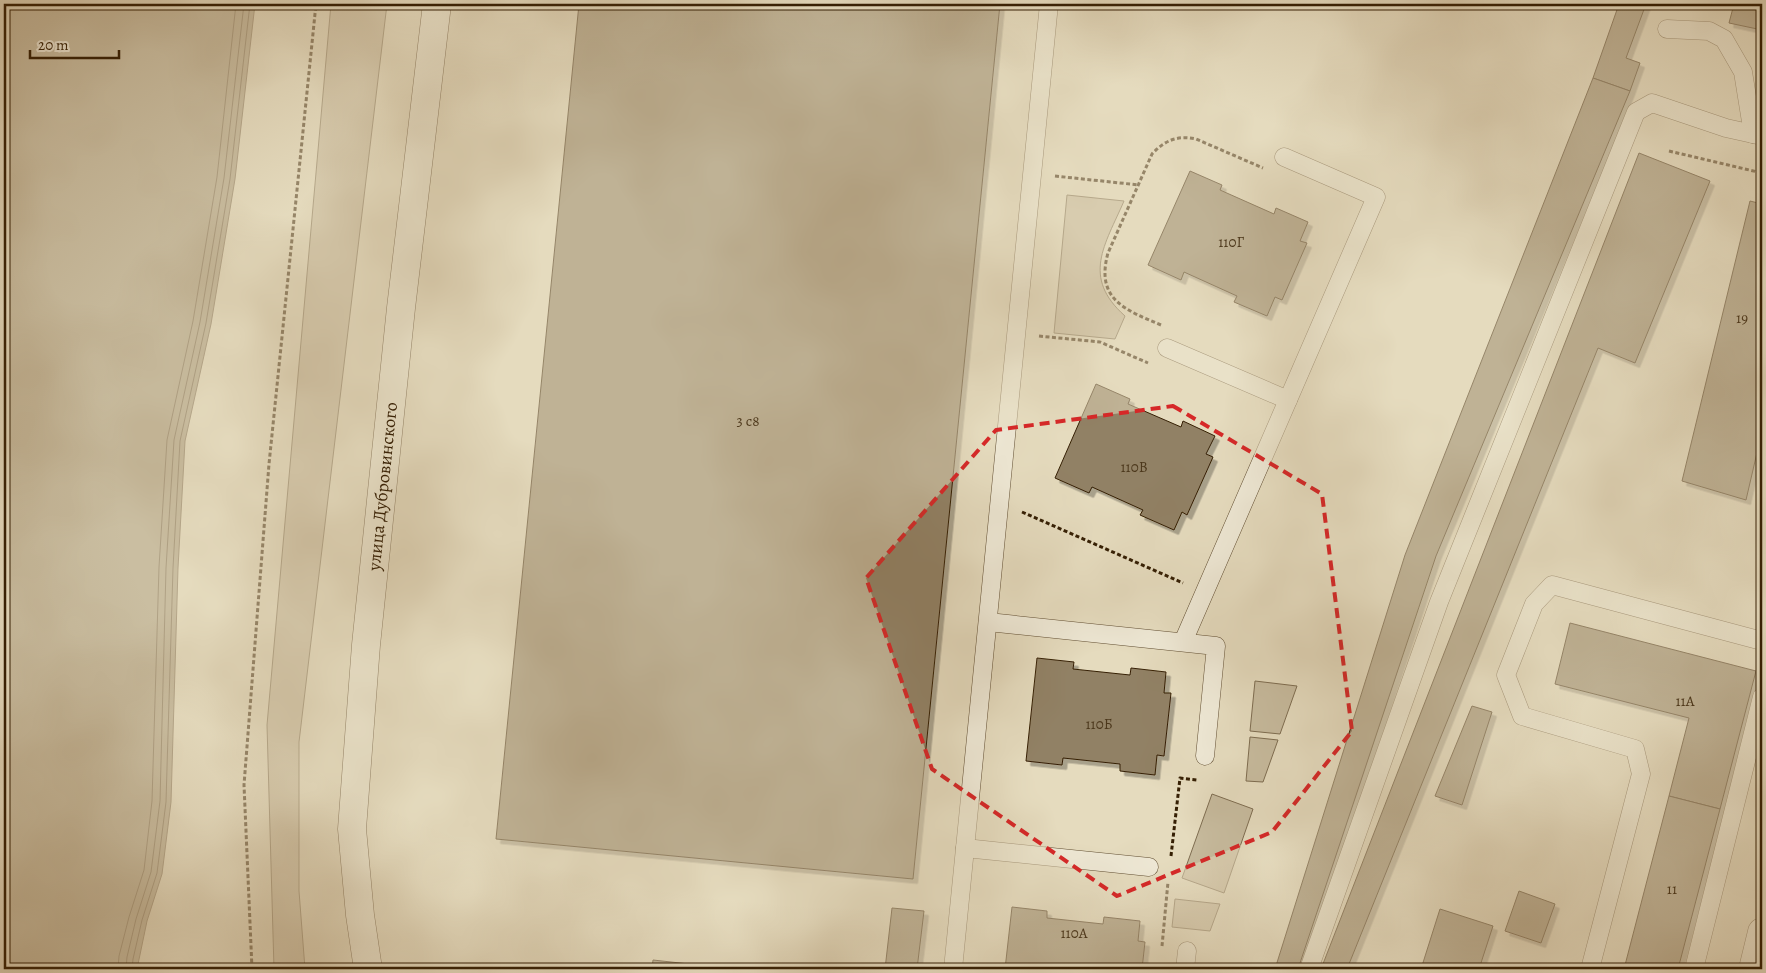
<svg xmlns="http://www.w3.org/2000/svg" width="1766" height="973" font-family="Alegreya,serif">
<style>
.green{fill:#c7bb9e;stroke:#7e6d51}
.water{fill:#a99b7f;stroke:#7b694e}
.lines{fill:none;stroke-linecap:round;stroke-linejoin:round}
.shore{stroke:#6f5d42;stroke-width:1}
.building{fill:#918165;stroke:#351f04;filter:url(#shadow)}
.lane-casing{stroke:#614e32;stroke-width:19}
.street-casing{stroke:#614e32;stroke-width:29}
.secondary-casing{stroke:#351f04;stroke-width:29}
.path{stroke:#351f04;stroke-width:3;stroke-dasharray:4 2.5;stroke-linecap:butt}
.lane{stroke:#eee8d5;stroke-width:18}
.street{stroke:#eee8d5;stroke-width:28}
.secondary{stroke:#eee8d5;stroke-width:28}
.marked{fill:none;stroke:#d62828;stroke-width:4;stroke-dasharray:10 6;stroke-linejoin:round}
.labels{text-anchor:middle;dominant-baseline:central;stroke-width:4;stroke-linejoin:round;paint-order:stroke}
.number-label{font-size:15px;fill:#4c381c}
.street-label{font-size:18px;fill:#351f04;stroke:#eee8d5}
</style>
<defs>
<filter id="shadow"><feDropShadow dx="4.5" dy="4.5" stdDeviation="0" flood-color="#0004"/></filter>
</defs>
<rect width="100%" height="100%" fill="#e5dbbe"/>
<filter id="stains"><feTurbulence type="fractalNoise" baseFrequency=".004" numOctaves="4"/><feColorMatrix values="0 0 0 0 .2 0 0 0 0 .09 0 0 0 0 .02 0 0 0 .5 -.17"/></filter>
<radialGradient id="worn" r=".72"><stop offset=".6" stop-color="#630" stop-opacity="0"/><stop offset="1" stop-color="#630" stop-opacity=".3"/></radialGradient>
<g class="green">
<path d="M331 4H387L299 742V891L305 969H274L267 725Z"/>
<path d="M1067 195 1124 201C1105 245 1081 277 1125 316L1115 339 1054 333Z"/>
<path d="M1255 681 1297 686 1280 734 1250 731Z"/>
<path d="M1250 737 1278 740 1263 782 1246 781Z"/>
<path d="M1212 794 1253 809 1224 893 1182 878Z"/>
<path d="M1175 899 1220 904 1210 931 1172 927Z"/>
</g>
<path class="water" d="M4 4H255L235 179 211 324 185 441 178 568 171 802 162 874 147 921 137 969H4Z"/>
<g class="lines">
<g class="shore">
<path d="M118 969 119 956 129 917 144 870 152 801 159 567 167 440 193 321 217 177 236 4"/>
<path d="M126 969 127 957 136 919 151 872 160 801 166 568 174 440 200 322 224 178 244 4"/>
<path d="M132 969 133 959 142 920 157 873 166 802 173 568 180 441 206 323 230 179 250 4"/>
</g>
</g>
<g class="building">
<path d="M579 4H1000L913 879 496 839Z"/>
<path d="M1619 4H1646L1626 58 1640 63 1630 91 1593 78Z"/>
<path d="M1734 4H1762V30L1729 23Z"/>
<path d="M1593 78 1630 91 1436 556 1298 969H1275L1405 555Z"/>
<path d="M1639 153 1710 181 1635 363 1598 348 1347 969H1321Z"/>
<path d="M1190 171 1222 185 1220 190 1274 214 1276 208 1308 222 1300 241 1307 243 1282 300 1275 297 1267 316 1234 302 1237 296 1184 272 1181 280 1148 265Z"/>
<path d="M1750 201 1762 204V431L1746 500 1682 481Z"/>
<path d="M1096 384 1130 399 1128 404 1181 427 1183 421 1215 436 1206 454 1213 457 1187 515 1182 512 1174 530 1140 515 1143 510 1092 487 1089 493 1055 478Z"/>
<path d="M1570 623 1756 671 1720 809 1669 796 1689 718 1555 684Z"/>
<path d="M1037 658 1074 662 1073 669 1130 675 1131 668 1166 672 1164 693H1171L1164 756 1157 755 1155 775 1120 771V764L1063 758 1062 765 1026 761Z"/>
<path d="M1472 706 1492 712 1462 805 1435 796Z"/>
<path d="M1669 796 1720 809 1678 969H1624Z"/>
<path d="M1519 891 1555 904 1541 943 1505 931Z"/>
<path d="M1012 907 1047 911V918L1103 924 1104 917 1140 921 1138 941 1145 942 1142 969H1005Z"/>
<path d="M892 908 924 911 917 969H885Z"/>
<path d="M1440 909 1493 926 1479 969H1421Z"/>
<path d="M653 960 734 969H652Z"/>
</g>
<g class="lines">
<defs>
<g id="lane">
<path d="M1667 29 1709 31 1724 39 1743 72 1753 134 1762 136"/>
<path d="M1167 348 1288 400"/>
<path d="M988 622 1216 646 1205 756"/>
<path d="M1183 642 1376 197 1284 157"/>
<path d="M965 848 1149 867"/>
<path d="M953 969 1049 4"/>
<path d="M1185 969 1187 951"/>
<path d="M1309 969 1439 602 1636 112 1652 103 1726 128 1753 134"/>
<path d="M1590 969 1641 774 1635 749 1522 716 1506 675 1534 604 1552 585 1762 641"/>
<path d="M1694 969 1762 697"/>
</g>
<path id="street" d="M1753 969 1762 932"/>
<g id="secondary">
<path id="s1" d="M368 969 360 915 352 829 366 645 401 308 437 4"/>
</g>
</defs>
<use href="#lane" class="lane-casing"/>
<use href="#street" class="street-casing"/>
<use href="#secondary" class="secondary-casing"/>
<g class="path">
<path d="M1669 151 1762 173"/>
<path d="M1055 176 1139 185"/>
<path d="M1161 325C1126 310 1095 300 1108 253L1152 154C1165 140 1178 135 1196 139L1263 168"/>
<path d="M1039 336 1100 342 1148 363"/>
<path d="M1022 512 1183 583"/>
<path d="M1171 856 1180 778 1197 780"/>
<path d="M1162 946 1168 882"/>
<path d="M252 969 244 785 269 464 316 4"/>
</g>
<use href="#lane" class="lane"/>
<use href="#street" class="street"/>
<use href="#secondary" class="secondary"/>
</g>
<path d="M0 0H1766V973H0ZM1173 406 1322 494 1352 731 1272 832 1117 896 932 769 866 578 996 430Z" fill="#e5dbbe" fill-opacity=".55" fill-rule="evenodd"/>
<path class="marked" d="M1173 406 1322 494 1352 731 1272 832 1117 896 932 769 866 578 996 430Z"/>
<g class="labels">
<g class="number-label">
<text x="1231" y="242">110Г</text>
<text x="1742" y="318">19</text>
<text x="748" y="421">3 с8</text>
<text x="1134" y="467">110В</text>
<text x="1685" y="701">11А</text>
<text x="1099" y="724">110Б</text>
<text x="1672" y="889">11</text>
<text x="1074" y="933">110А</text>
</g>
<g class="street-label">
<text stroke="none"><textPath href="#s1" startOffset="485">улица Дубровинского</textPath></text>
</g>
</g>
<rect width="1766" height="973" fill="none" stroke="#e5dbbe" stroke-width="20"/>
<rect x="5" y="5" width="1756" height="963" fill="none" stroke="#351f04" stroke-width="2.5"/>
<rect x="10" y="10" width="1746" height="953" fill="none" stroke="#351f04"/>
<path d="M30 50v8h89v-8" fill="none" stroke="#351f04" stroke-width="2.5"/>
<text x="38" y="50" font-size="15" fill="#351f04" stroke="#eee8d5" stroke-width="4" paint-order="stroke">20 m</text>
<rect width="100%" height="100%" filter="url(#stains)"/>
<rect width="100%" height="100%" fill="url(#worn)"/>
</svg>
